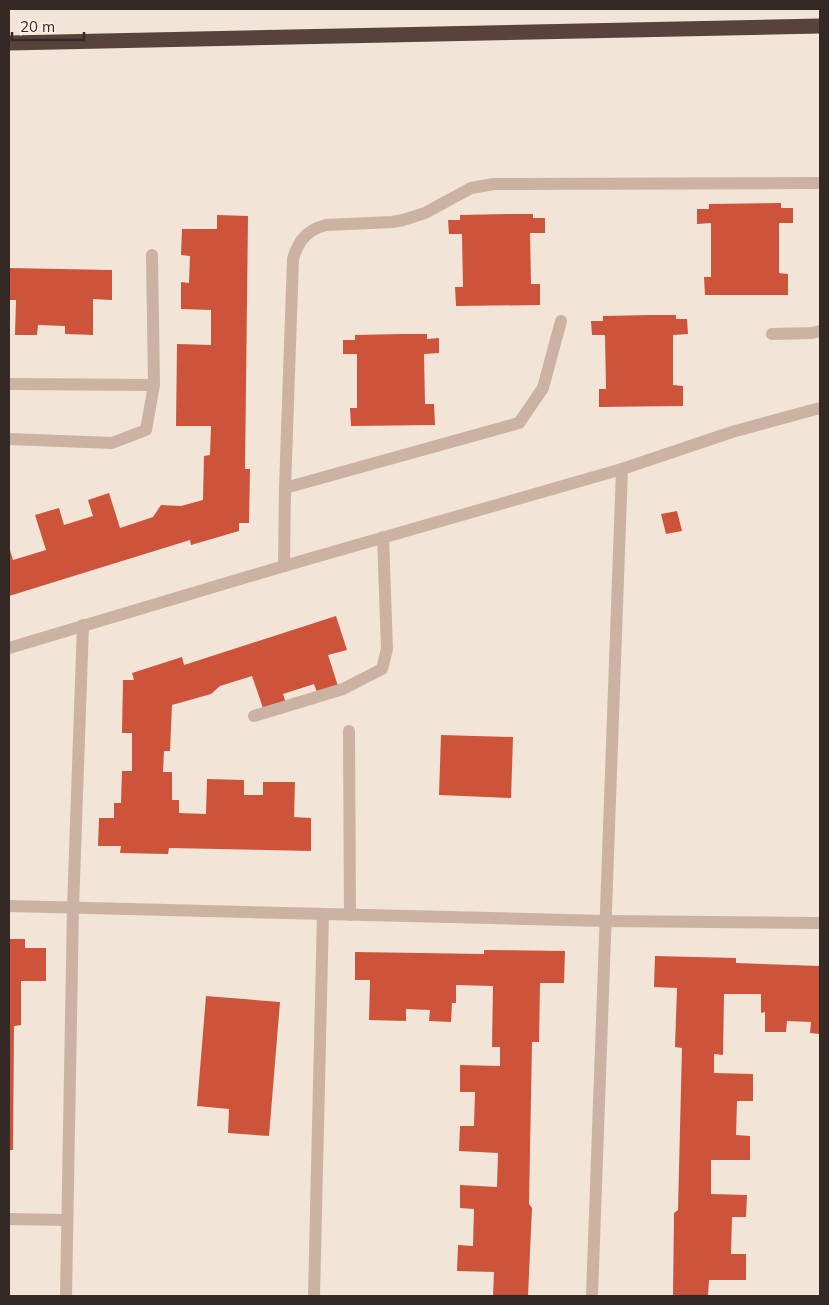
<svg xmlns="http://www.w3.org/2000/svg" width="829" height="1305" font-family="Mulish,sans-serif">
<style>
.building{fill:#cd533b}
.lines{fill:none;stroke-linecap:round;stroke-linejoin:round}
.minor{stroke:#cbb2a3;stroke-width:12}
.highway{stroke:#57423c;stroke-width:15}
</style>
<rect width="100%" height="100%" fill="#f2e4d7"/>
<g class="building">
<path d="M781 203V208H793V223H779V273L788 274V295H705L704 277H711V223L697 224V209H709V204Z"/>
<path d="M508 214H533V218H545V233H530L531 284H540V305L456 306 455 287H463L462 234H449L448 220H460V215Z"/>
<path d="M217 215 248 216 245 469H250L249 523H239V531L191 545 190 540 9 596V547L13 560 46 550 35 515 59 508 64 525 93 516 88 500 109 493 120 528 153 517 161 505 181 506 203 500 204 456 210 455 211 426H176L177 344 211 345V310L181 309V282L189 283 190 256 181 255 182 229H217Z"/>
<path d="M9 268 112 270V300L93 299V335L65 334V326L38 325 37 335H15L16 300H9Z"/>
<path d="M651 315H676V319H687L688 334 673 335V385L683 386V406L599 407V389H606L605 335H592L591 321H603V316Z"/>
<path d="M402 334H427V339L439 338V353L424 354 425 404H434L435 425 351 426 350 408H357V354H343V340H355V335Z"/>
<path d="M677 511 682 531 666 534 661 514Z"/>
<path d="M336 616 347 650 328 655 338 686 317 692 314 684 283 694 286 703 264 711 252 676 220 686 211 694 172 705 170 751H164L163 772H172V800H179V813L206 814 207 779 244 780V795H263V782H295L294 817 311 818V851L169 848 168 854 120 853 121 846H98L99 818H114V803H121L122 771H132V733H122L123 680H134L132 673 182 657 184 665Z"/>
<path d="M441 735 513 737 511 798 439 795Z"/>
<path d="M9 939H25V948H46V981H21V1025L14 1026 13 1150H9Z"/>
<path d="M484 950 565 951 564 983H540L539 1042H532L529 1204 532 1208 528 1296H493L494 1272 457 1271 458 1245 473 1246 474 1209 460 1208V1185L497 1187 498 1153 459 1151 460 1126H474L475 1092H460V1065L500 1066V1047H492L493 986 456 985V1003H452L451 1022 429 1021 430 1010 406 1009V1021L369 1020 370 980H355V952L484 954Z"/>
<path d="M655 956 736 958V963L820 966V1034L810 1033 811 1022 787 1021 786 1032H765V1012L761 1013V994H724L723 1055 714 1054V1073L753 1074V1101H737L736 1135 750 1136V1160H711V1194L747 1195 746 1217H732L731 1254H746V1280H709L708 1296H673L674 1213 678 1210 682 1048 675 1047 677 988 654 987Z"/>
<path d="M206 996 280 1002 269 1136 228 1133 229 1109 197 1106Z"/>
</g>
<g class="lines">
<g class="minor">
<path d="M152 255 154 385"/>
<path d="M772 334 812 333 820 331"/>
<path d="M9 384 154 385 146 430 112 443 9 439"/>
<path d="M285 488 519 423 543 388 561 321"/>
<path d="M284 566 285 488 293 259C298 241 307 230 326 225L392 222 403 220 425 213 471 188 494 184 820 183"/>
<path d="M9 648 284 566 622 469 732 432 820 408"/>
<path d="M254 716 343 689 382 669 387 649 383 537"/>
<path d="M349 731 350 915"/>
<path d="M9 906 606 921 820 923"/>
<path d="M9 1219 67 1220"/>
<path d="M66 1296 73 908 83 625"/>
<path d="M314 1296 323 914"/>
<path d="M592 1296 622 469"/>
</g>
<path class="highway" d="M9 43 820 26"/>
</g>
<rect width="829" height="1305" fill="none" stroke="#352925" stroke-width="20"/>
<path d="M12 32v8h72v-8" fill="none" stroke="#352925" stroke-width="2.5"/>
<text x="20" y="32" font-size="15" fill="#352925" stroke="#faeee4" stroke-width="4" paint-order="stroke">20 m</text>
</svg>
